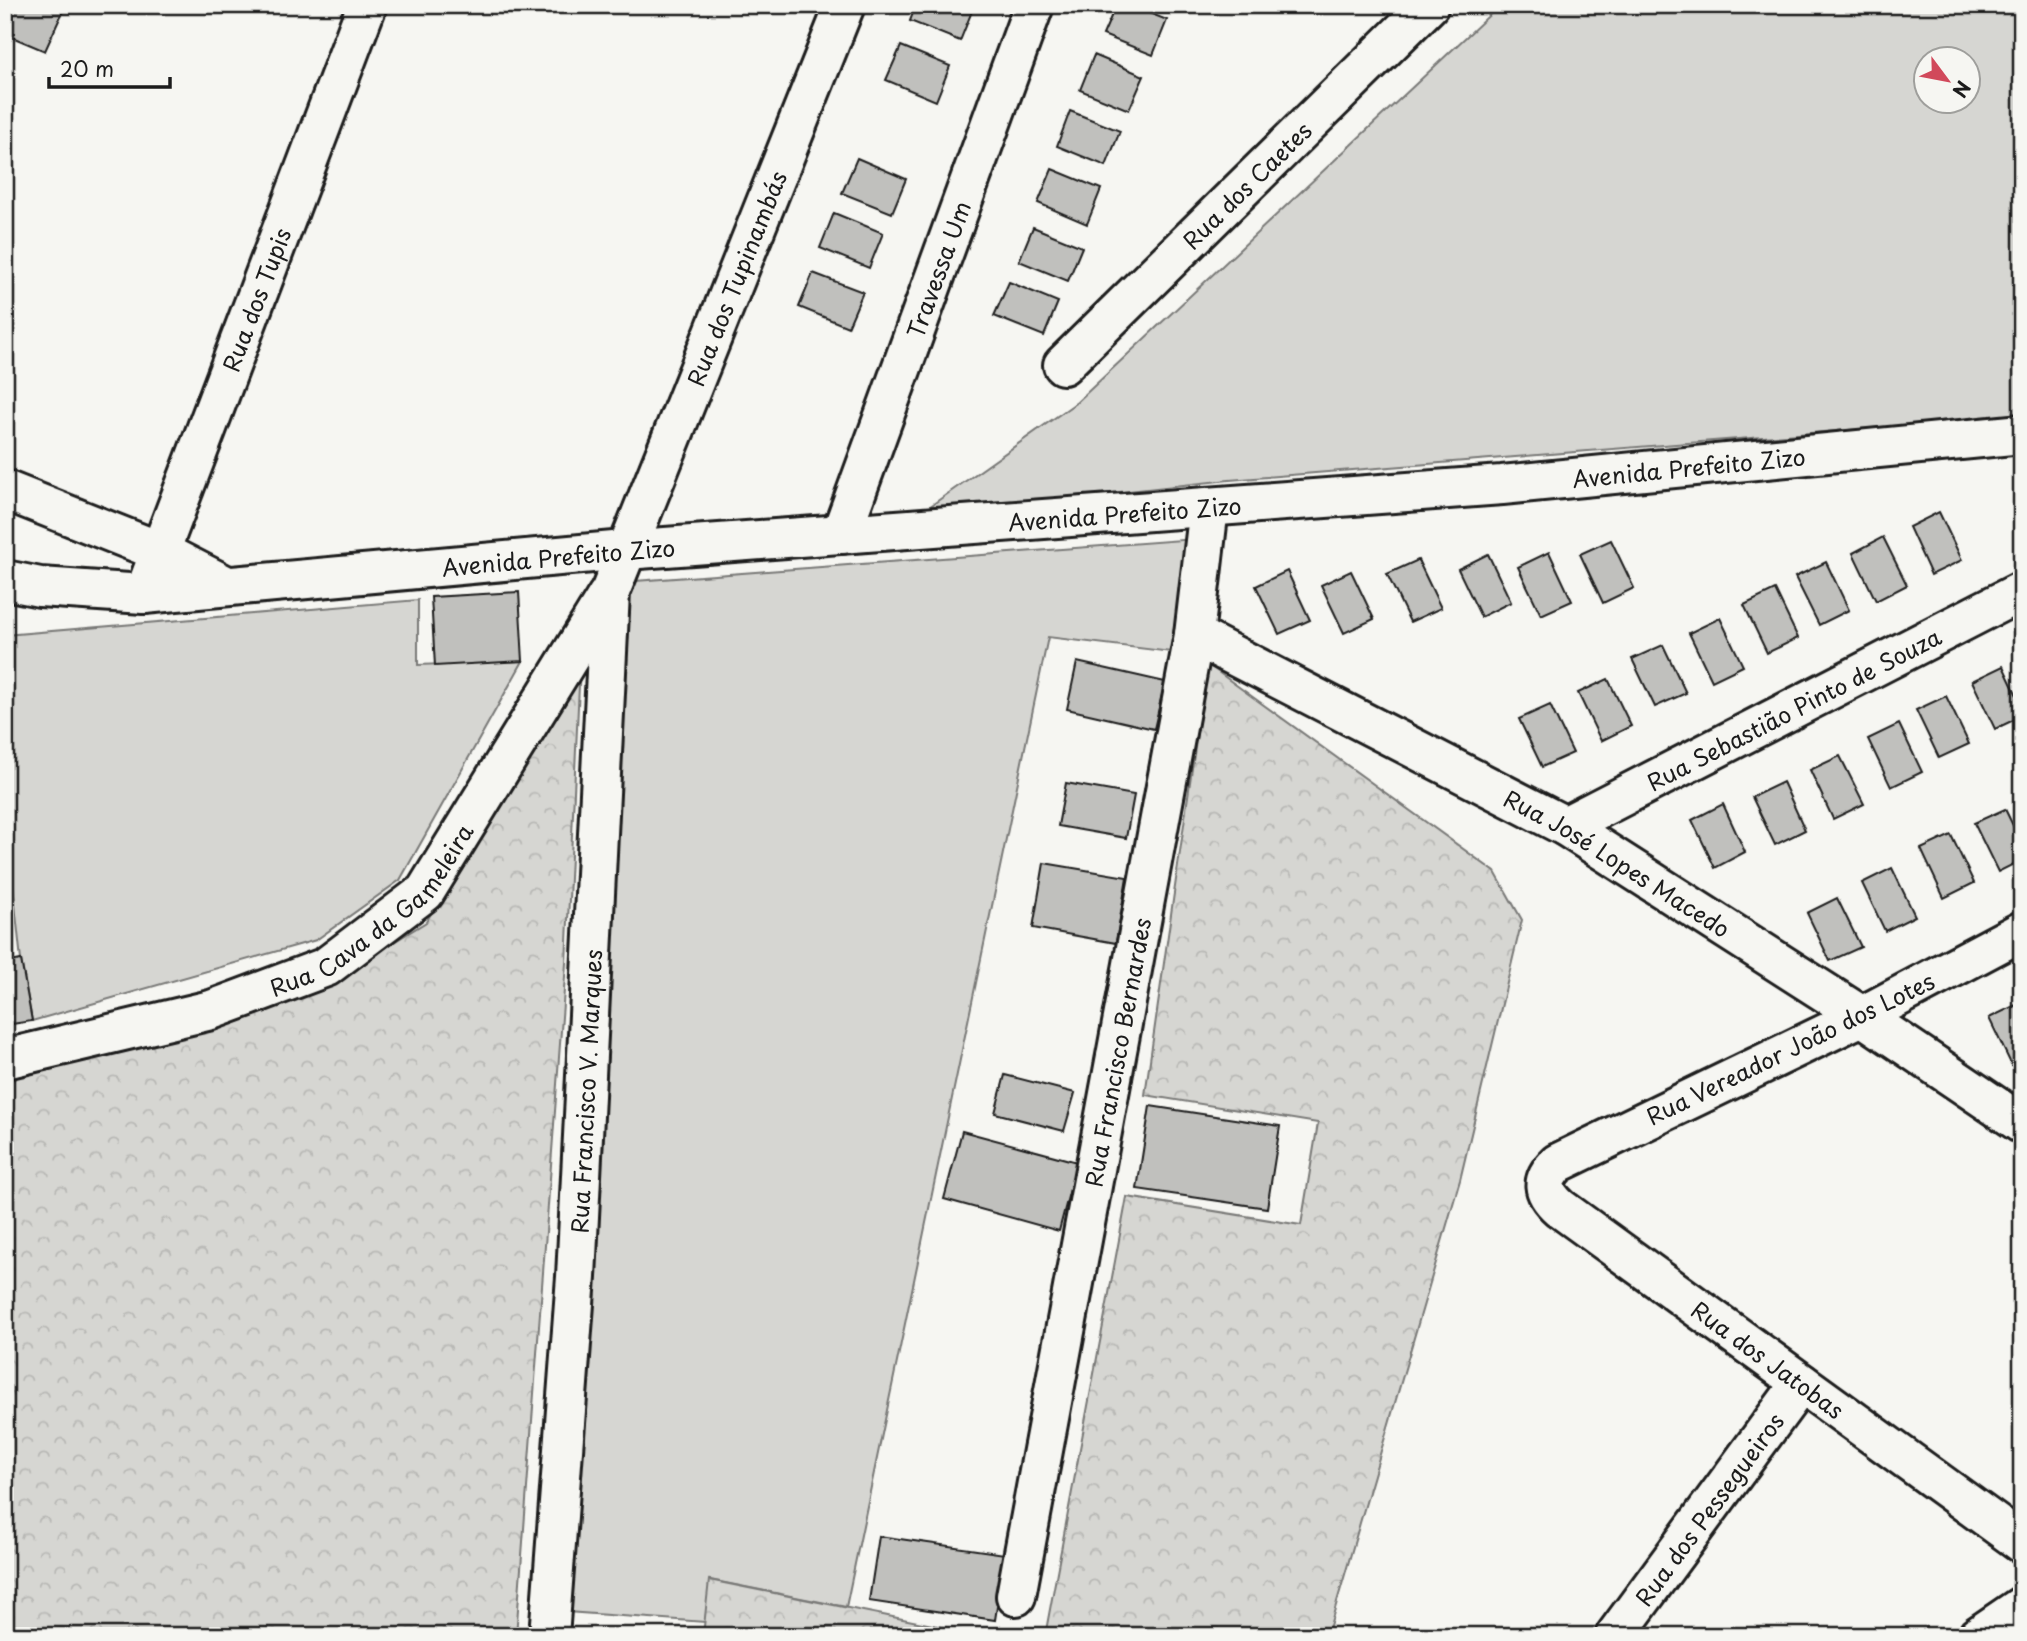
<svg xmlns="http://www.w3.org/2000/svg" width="2027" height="1641" font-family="'Playpen Sans',sans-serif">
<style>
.grass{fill:#d6d6d2;stroke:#797977;stroke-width:2;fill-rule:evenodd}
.forest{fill:url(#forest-crowns);stroke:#797977;stroke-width:2}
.building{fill:#c0c0bd;stroke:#1c1c1c;stroke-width:2}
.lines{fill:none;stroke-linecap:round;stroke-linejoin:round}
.minor-casing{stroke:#1c1c1c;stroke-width:44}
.major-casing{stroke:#1c1c1c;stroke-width:44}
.minor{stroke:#f6f6f2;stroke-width:38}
.major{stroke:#f6f6f2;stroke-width:38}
.labels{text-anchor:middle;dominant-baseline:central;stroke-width:5;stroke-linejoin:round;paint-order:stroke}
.street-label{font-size:23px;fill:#1c1c1c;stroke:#f6f6f2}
</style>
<defs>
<pattern id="forest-crowns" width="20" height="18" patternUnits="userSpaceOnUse" patternTransform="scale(1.75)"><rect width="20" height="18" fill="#d6d6d2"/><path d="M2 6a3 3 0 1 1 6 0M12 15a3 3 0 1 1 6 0" fill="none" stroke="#b7b7b4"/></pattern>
</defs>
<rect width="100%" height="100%" fill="#f6f6f2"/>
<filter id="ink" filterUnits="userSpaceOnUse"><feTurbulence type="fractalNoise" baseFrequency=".0143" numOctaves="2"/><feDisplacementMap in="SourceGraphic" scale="14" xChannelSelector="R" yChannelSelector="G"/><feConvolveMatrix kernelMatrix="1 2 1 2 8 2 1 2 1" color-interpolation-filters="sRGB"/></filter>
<g filter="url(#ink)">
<g class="grass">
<path d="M1500 5H2022V416L1229 480 919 514 1077 402ZM1926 60H1968V102H1926Z"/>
<path d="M1195 539 1171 652 1048 637 846 1607 710 1580 705 1622 567 1612 622 582Z"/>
<path d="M418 600V665L523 661 400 880 316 940 32 1021 21 960 5 811V635Z"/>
</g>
<g class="forest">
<path d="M580 664 566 963 516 1636H5V1077L331 981 426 922Z"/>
<path d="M1207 664 1495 872 1522 920 1460 1180 1327 1636H1045L1127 1197 1301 1225 1318 1123 1145 1095Z"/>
<path d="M709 1580 987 1636H703Z"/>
</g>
<g class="building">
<path d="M5 5 65 7 45 51 5 34Z"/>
<path d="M916 5H973L974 6 960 41 910 21Z"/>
<path d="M1116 5H1129L1167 20 1153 55 1103 35Z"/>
<path d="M901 46 950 66 936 101 886 80Z"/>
<path d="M1094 55 1144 76 1129 110 1080 90Z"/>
<path d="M1070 111 1120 131 1106 166 1057 146Z"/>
<path d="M857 158 906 179 892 213 842 193Z"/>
<path d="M1052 169 1101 189 1087 224 1038 203Z"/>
<path d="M834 213 883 233 869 268 820 248Z"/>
<path d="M1033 227 1082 247 1068 281 1019 261Z"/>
<path d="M813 273 863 292 848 327 799 307Z"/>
<path d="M1009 282 1058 302 1044 336 994 316Z"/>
<path d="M1939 512 1962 560 1931 575 1909 527Z"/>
<path d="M1883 537 1907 585 1876 601 1853 553Z"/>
<path d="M1611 540 1634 588 1603 603 1580 554Z"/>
<path d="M1549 552 1572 601 1541 615 1518 567Z"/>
<path d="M1488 554 1511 602 1481 617 1458 569Z"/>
<path d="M1418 560 1441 608 1410 622 1387 574Z"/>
<path d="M1826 562 1849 610 1819 625 1795 577Z"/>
<path d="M1287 571 1310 620 1279 634 1256 586Z"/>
<path d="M1351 571 1374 619 1344 633 1321 585Z"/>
<path d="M1775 590 1798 638 1767 653 1744 605Z"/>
<path d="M519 592 523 661 435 666 431 597Z"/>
<path d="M1720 618 1743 666 1712 681 1689 633Z"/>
<path d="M1663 645 1686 693 1655 707 1632 659Z"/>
<path d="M1077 662 1165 682 1154 729 1067 709Z"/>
<path d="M2003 666 2022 706V716L1995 729 1972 681Z"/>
<path d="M1608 679 1631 726 1601 741 1578 693Z"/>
<path d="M1946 696 1969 744 1939 758 1916 710Z"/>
<path d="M1550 705 1573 753 1542 767 1519 719Z"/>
<path d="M1899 724 1922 772 1891 787 1868 739Z"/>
<path d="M1840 756 1864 804 1833 819 1810 770Z"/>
<path d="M1783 782 1805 830 1775 845 1752 797Z"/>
<path d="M1066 783 1134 795 1126 838 1058 826Z"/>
<path d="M1723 804 1745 852 1715 868 1692 820Z"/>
<path d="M2005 809 2022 844V860L1998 872 1974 823Z"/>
<path d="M1951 835 1974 883 1944 898 1921 849Z"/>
<path d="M1044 863 1127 877 1116 943 1033 928Z"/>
<path d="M1892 868 1915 916 1885 931 1862 883Z"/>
<path d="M1837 898 1861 947 1830 961 1807 913Z"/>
<path d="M21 960 32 1021 5 1025V963Z"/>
<path d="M2020 1003 2022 1064 2013 1068 1989 1018Z"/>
<path d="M2022 1064V1085L2013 1068Z"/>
<path d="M1005 1075 1075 1093 1064 1131 995 1113Z"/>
<path d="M1150 1106 1280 1126 1267 1208 1137 1189Z"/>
<path d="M962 1131 1077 1162 1059 1231 944 1199Z"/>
<path d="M879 1536 1005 1554 995 1620 869 1601Z"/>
</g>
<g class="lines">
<defs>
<g id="minor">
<path id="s1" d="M1063 365 1429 5"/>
<path id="s2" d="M841 534 1034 5"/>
<path id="s3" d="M144 594 367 5"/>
<path id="s4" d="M1194 635 1565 826 1862 1016 2022 1124"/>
<path id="s5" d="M1565 826 2022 591"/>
<path id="s6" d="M2022 931 1862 1016 1558 1163C1540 1180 1542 1192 1560 1208L2022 1543"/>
<path id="s7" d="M5 1059 211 1010 326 967 425 892 607 596"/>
<path id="s8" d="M1016 1596 1194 635 1209 507"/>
<path id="s9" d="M549 1636 576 1277 610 592 845 5"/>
<path id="s10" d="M1615 1636 1801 1383"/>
<path d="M1978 1636 2022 1606"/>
</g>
<g id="major">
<path d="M5 490 161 552 227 586"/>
<path id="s11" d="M5 580 40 587 144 594 625 550 1502 485 2022 434"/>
</g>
</defs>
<use href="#minor" class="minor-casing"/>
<use href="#major" class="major-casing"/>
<use href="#minor" class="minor"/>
<use href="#major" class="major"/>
</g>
</g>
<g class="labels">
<g class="street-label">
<text stroke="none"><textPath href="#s1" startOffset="257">Rua dos Caetes</textPath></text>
<text stroke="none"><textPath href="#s2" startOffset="282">Travessa Um</textPath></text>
<text stroke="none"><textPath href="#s9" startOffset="1384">Rua dos Tupinambás</textPath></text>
<text stroke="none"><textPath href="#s3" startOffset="315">Rua dos Tupis</textPath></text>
<text stroke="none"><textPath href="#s11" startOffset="1690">Avenida Prefeito Zizo</textPath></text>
<text stroke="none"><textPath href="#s11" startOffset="1124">Avenida Prefeito Zizo</textPath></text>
<text stroke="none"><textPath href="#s11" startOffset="556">Avenida Prefeito Zizo</textPath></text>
<text stroke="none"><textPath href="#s5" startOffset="257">Rua Sebastião Pinto de Souza</textPath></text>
<text stroke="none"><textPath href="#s4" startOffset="481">Rua José Lopes Macedo</textPath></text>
<text stroke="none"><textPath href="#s7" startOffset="406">Rua Cava da Gameleira</textPath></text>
<text transform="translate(1790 1048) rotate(-26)">Rua Vereador João dos Lotes</text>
<text stroke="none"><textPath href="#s8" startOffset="553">Rua Francisco Bernardes</textPath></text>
<text stroke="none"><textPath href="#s9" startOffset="546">Rua Francisco V. Marques</textPath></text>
<text stroke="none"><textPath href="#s6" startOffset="830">Rua dos Jatobas</textPath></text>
<text stroke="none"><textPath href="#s10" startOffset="158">Rua dos Pessegueiros</textPath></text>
</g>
</g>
<rect width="2027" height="1641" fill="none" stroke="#f6f6f2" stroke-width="28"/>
<rect x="14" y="14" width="1999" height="1613" fill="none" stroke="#1c1c1c" stroke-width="2.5" filter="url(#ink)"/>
<g transform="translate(1947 80) rotate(122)"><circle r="33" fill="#f6f6f2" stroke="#9f9f9c" stroke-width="2"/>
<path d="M0-5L12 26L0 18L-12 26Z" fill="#d1495b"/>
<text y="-10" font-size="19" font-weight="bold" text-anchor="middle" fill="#1c1c1c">N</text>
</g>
<path d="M49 77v10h121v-10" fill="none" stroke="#1c1c1c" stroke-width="3.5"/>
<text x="60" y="77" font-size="21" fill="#1c1c1c" stroke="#f6f6f2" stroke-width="5" paint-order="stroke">20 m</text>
</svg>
